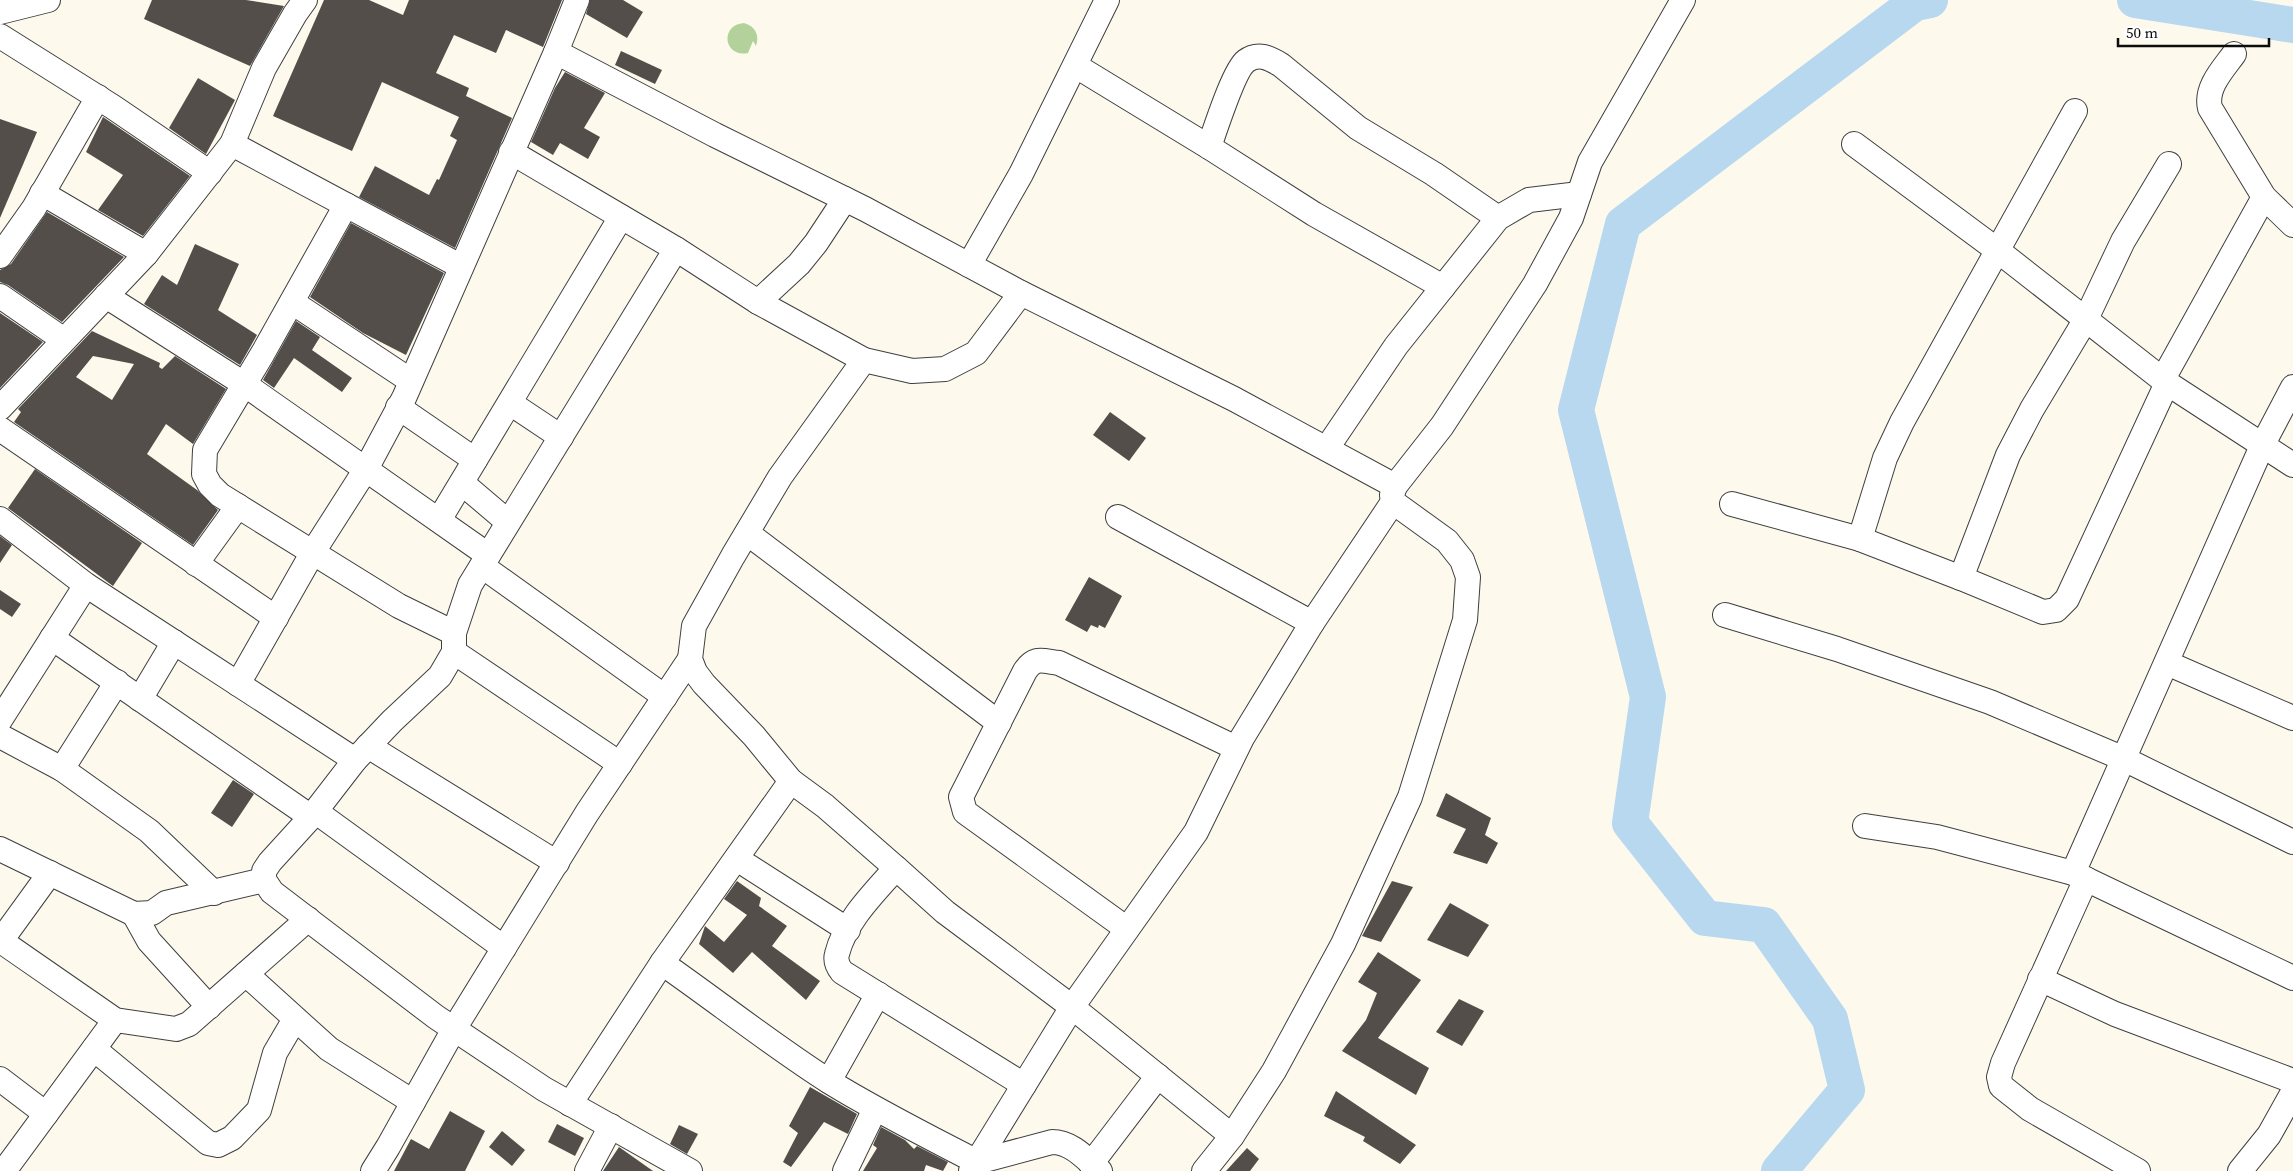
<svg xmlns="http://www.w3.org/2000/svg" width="2293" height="1171" font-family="'Source Serif 4',serif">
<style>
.forest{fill:#b3d29b}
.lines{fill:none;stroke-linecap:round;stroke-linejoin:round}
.river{stroke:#b7d8ef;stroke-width:36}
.building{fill:#534e4a;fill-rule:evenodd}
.minor-casing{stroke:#3f3f3f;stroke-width:26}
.minor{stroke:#fff;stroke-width:24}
</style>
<rect width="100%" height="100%" fill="#fdfaed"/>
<path class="forest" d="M744 23C755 26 760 35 756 46L753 41 748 53C724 58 719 25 744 23Z"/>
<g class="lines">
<g class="river">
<path d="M2135 0 2293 25"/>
<path d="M1779 1171 1847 1090 1830 1019 1764 925 1705 918 1630 823 1648 697 1576 410 1623 224 1915 3 1930 0"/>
</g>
</g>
<g class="building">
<path d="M152 0H246L284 6 250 66 144 19Z"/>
<path d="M324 0H369L403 15 409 0H562L543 47 506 30 496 53 454 35 436 73 469 88 466 96 512 118 455 248 359 197 375 166 429 195 437 179 439 180 457 140 450 136 459 117 382 82 352 151 273 116Z"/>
<path d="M590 0H623L643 12 627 38 586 14Z"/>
<path d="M621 51 662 70 655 84 615 65Z"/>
<path d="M565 72 605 93 584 128 600 137 588 159 560 143 553 155 531 142 555 88Z"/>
<path d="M198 78 235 100 206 154 169 128Z"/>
<path d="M103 117 190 176 143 236 98 210 123 175 86 152Z"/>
<path d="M0 119 37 132 0 218Z"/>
<path d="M47 212 124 257 62 322 8 285 0 282V270L11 264Z"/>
<path d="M351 223 444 273 406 355 363 333 310 297Z"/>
<path d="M195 244 239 264 218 310 257 335 240 365 144 304 162 275 177 285Z"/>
<path d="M0 313 43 342 0 388Z"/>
<path d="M296 321 320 337 312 350 352 378 342 392 294 358 274 388 263 380Z"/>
<path d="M92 331 160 363 159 367 162 369 175 356 226 389 193 444 166 424 147 454 197 490 218 510 193 545 14 422 21 412 18 409ZM93 356 134 364 112 400 76 377Z"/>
<path d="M1110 412 1146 438 1129 461 1093 435Z"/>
<path d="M35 469 142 543 113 586 8 508Z"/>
<path d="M0 536 12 545 0 563Z"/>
<path d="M1089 577 1122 596 1105 628 1099 625 1098 628 1091 625 1087 632 1065 620Z"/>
<path d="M0 590 21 604 12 617 0 609Z"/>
<path d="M233 780 254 794 232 827 211 813Z"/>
<path d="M1446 793 1491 818 1485 835 1498 843 1487 864 1453 853 1466 829 1436 816Z"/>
<path d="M737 881 761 898 759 906 787 926 772 946 820 981 806 1000 752 952 733 973 699 944 705 926 724 942 747 915 724 899Z"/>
<path d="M1392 881 1413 887 1381 942 1362 936Z"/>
<path d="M1450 903 1489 925 1468 957 1427 940Z"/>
<path d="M1378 952 1421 980 1378 1038 1429 1068 1416 1095 1342 1051 1366 1020 1377 993 1358 982Z"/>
<path d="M1459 999 1484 1011 1462 1046 1436 1032Z"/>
<path d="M810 1087 857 1114 848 1134 824 1122 791 1167 783 1162 798 1133 789 1126Z"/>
<path d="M1336 1091 1416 1145 1400 1164 1363 1141 1365 1137 1324 1116Z"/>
<path d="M450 1111 485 1131 465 1171H394L411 1139 429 1149Z"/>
<path d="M557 1124 584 1138 575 1156 548 1142Z"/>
<path d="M679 1125 698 1134 687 1154 670 1144Z"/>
<path d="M881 1127 905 1140 914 1149 917 1146 948 1162 943 1171 926 1165 924 1171H863L877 1148 873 1145Z"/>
<path d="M502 1131 525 1150 512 1166 489 1147Z"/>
<path d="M619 1147 653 1171H603Z"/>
<path d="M1247 1148 1259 1159 1250 1171H1226Z"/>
</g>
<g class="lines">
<defs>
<g id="minor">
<path d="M0 12 48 0"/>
<path d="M0 36 113 107 210 173"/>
<path d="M556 52 715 135 865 209 1021 293 1234 399 1395 486"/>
<path d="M2234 54C2223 69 2205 88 2210 108L2264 197 2293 225"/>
<path d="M1076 66 1209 147 1314 214 1443 287"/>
<path d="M232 144 460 266"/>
<path d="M1854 144 1997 250 2167 383 2293 465"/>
<path d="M1209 147C1215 130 1234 70 1246 61 1258 52 1270 58 1281 65L1358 128 1434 174 1498 218"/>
<path d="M511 152 676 249 758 302 864 360 912 371 945 369 976 353 1021 293"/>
<path d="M42 193 146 254"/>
<path d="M346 205 263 353 205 450 204 474 210 485 220 495 399 606 454 633"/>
<path d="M676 249 470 585 454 633V652L440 676 392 721 355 760 311 817 270 862 264 871V880L272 892 436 1017 544 1089 690 1171"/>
<path d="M0 256 34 208 98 97"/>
<path d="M969 265 1021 174 1107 0"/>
<path d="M0 296 64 340"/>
<path d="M106 296 244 384 488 555"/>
<path d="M292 302 411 381"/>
<path d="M758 302 799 264 816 243 845 199"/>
<path d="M864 360 780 477 733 556 694 626 690 659 695 672 704 684 754 736 791 781 825 806 896 868"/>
<path d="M2163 379 2264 197"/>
<path d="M510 403 561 437"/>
<path d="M398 407 475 460"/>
<path d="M0 408 146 254 232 144 264 68 295 14 305 0"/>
<path d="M0 429 276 618"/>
<path d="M1327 448 1396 346 1498 218 1529 200 1579 194"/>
<path d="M462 483 508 522"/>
<path d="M1732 504 1860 539 1961 578 2043 612 2056 610 2067 599 2167 383"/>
<path d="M1118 517 1312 623"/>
<path d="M0 519 86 585 355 760"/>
<path d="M439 520 621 217"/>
<path d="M747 533 999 723"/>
<path d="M1860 539 1885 458 1902 422 2075 111"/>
<path d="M196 564 238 506"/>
<path d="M482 566 665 697"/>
<path d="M1961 578 2008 455 2032 409 2086 319 2123 241 2169 164"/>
<path d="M1725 615 1837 649 1990 702 2122 758 2293 842"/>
<path d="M52 638 311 817"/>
<path d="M454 652 620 764"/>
<path d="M2167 663 2293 718"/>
<path d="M238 684 313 552 366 469 404 398 556 52 577 0"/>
<path d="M140 699 174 642"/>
<path d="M0 720 86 585"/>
<path d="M0 736 62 769 149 831 214 893"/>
<path d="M368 746 557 863"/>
<path d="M62 769 117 682"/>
<path d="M315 811 504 948"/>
<path d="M1865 826 1937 837 2073 873 2293 978"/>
<path d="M0 849 134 914 152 913 166 903 264 880"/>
<path d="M737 859 848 930"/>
<path d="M2073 873 2262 446 2293 387"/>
<path d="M2086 879 2003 1063 1999 1077 2001 1086 2030 1109 2138 1171"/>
<path d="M134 914 149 941 209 1007"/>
<path d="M1127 929 965 812 961 797 1025 671C1035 656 1042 661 1059 663L1236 748"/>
<path d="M1 941 115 1020 176 1029 189 1024 308 919"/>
<path d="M0 942 50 873"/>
<path d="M662 963C718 1002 772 1045 830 1082 877 1111 927 1136 977 1162L1052 1142C1072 1142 1086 1159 1100 1171"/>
<path d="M246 974 329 1049 413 1102"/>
<path d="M2040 979 2115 1014 2293 1081"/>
<path d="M94 1049 208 1143 218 1145 232 1138 259 1110 275 1053 295 1019"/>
<path d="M0 1079 46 1114"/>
<path d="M829 1081 878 994"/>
<path d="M1024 1085 842 972C838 967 835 961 837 954 845 921 874 893 896 868L945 912 1072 1007 1232 1136"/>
<path d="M570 1104 662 963 791 781"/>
<path d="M1091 1164 1158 1076"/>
<path d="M4 1171 115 1020"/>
<path d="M373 1171 388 1147 454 1029 587 813 690 659"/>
<path d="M587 1171 611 1126"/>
<path d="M845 1171 875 1109"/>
<path d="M971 1171 1072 1007 1196 832 1242 738 1312 623 1393 502"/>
<path d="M1204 1171 1232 1136 1274 1071 1343 944 1410 797 1465 620 1468 577 1462 560 1447 541 1393 502 1392 495 1395 486 1442 426 1535 284 1571 218 1590 162 1683 0"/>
<path d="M2240 1171 2269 1135 2293 1092"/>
</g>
</defs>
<use href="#minor" class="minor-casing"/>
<use href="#minor" class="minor"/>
</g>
<path d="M2118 38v8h151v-8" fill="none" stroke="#0c0c0c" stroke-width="2.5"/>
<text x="2126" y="38" font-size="15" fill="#0c0c0c" stroke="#ffffff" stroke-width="4" paint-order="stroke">50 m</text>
</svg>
